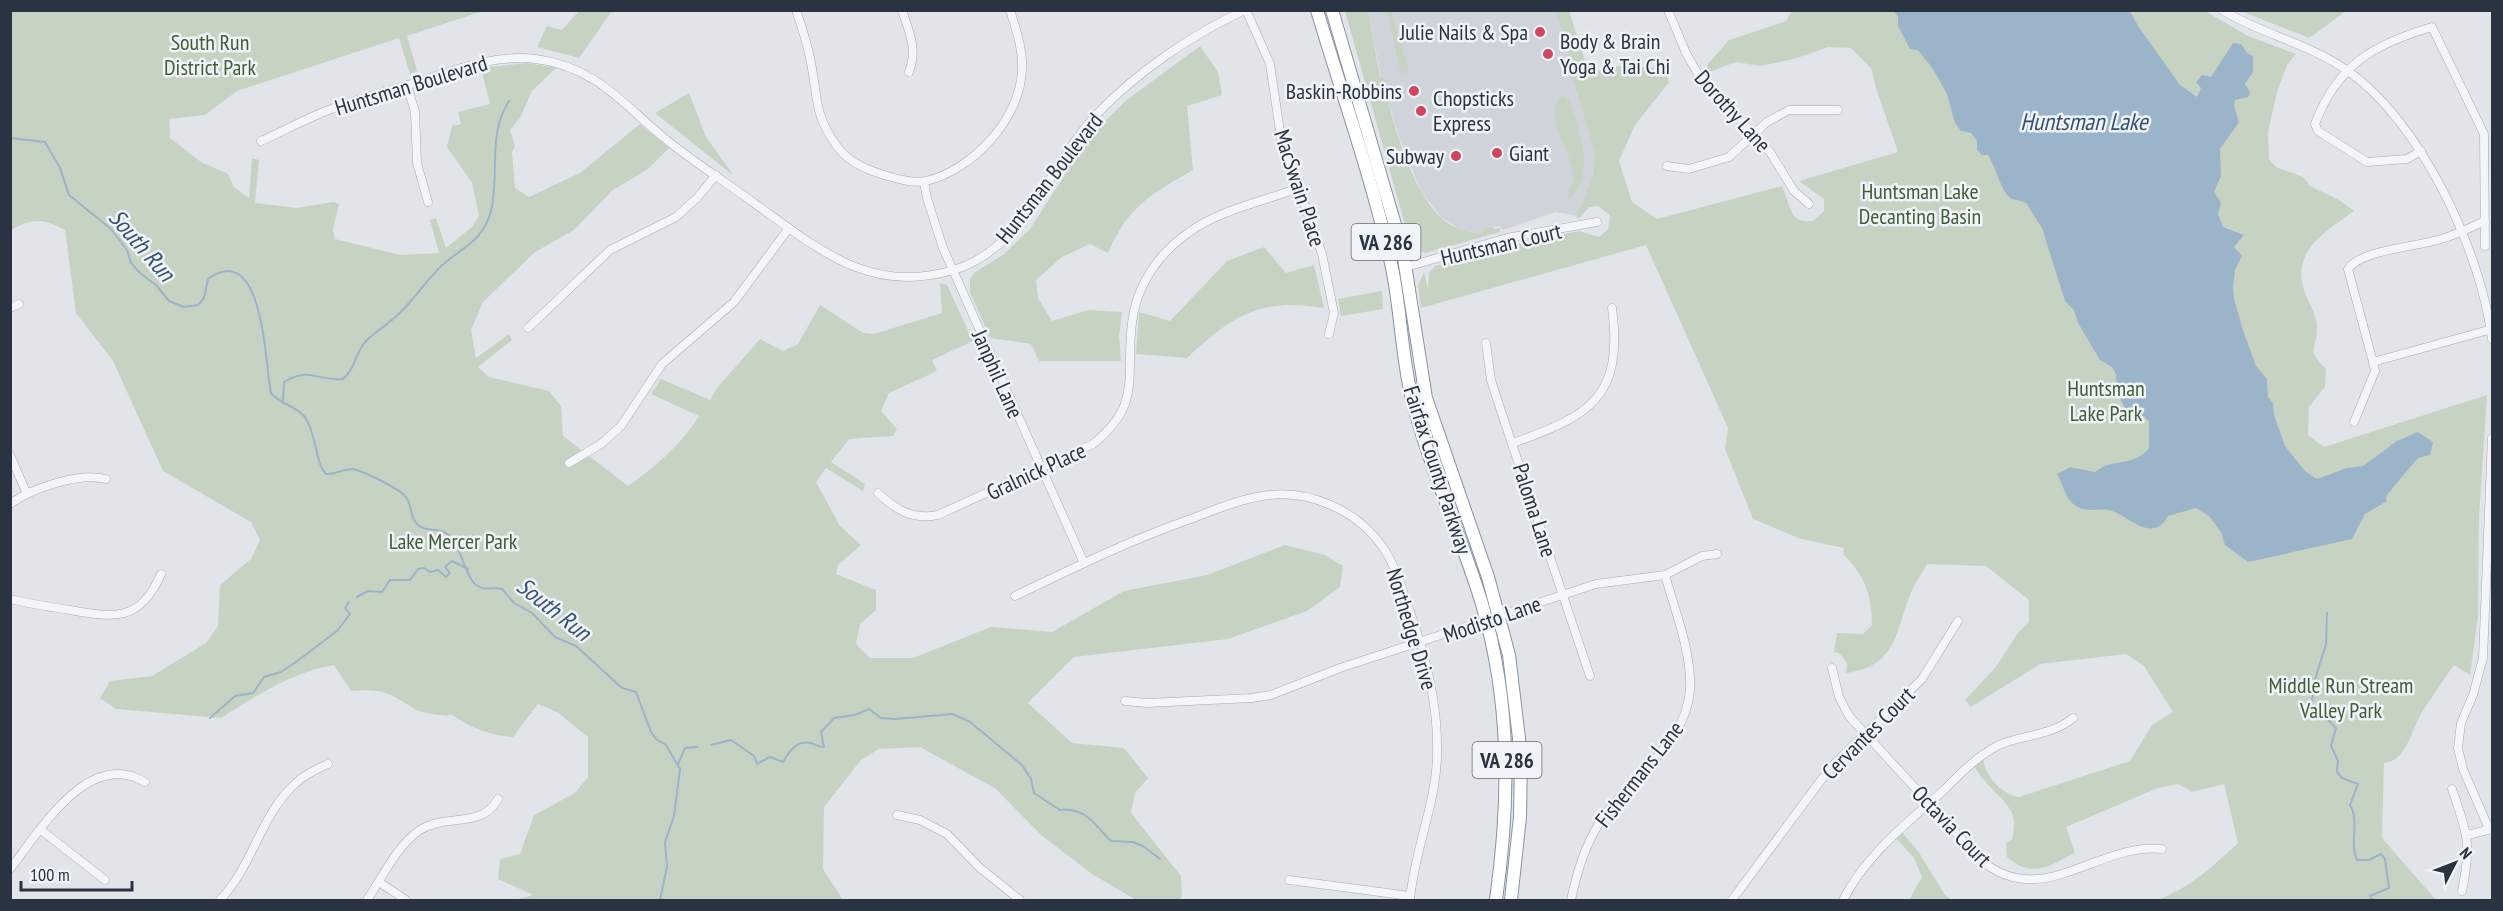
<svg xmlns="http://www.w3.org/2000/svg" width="2503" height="911" font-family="'PT Sans Narrow',sans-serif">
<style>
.built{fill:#cfd4db}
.green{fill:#c7d3c2}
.water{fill:#9cb4c9}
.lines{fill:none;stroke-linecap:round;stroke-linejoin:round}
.stream{stroke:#9cb4c9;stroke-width:2}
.minor-casing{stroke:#a6abb3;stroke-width:9}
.trunk-casing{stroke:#8892a0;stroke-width:14}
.minor{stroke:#f3f5f8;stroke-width:8}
.trunk{stroke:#fff;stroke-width:12}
.poi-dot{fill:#ce4660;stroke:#f0f3f7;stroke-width:2}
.labels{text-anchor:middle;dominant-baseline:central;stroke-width:5;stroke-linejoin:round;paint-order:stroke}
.shield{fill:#f0f3f7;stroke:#656d78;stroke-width:1.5}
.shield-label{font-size:21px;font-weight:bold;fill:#293341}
.poi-label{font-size:22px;fill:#293341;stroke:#f0f3f7;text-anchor:end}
.park-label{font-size:22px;fill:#3f5d36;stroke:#f0f3f7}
.street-label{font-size:22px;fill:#293341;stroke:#f0f3f7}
.water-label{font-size:24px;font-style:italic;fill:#335375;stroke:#f0f3f7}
</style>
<rect width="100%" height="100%" fill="#e1e4e9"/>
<path class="built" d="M1368 11H1555L1573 67V83L1595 153 1593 176 1577 216 1556 212 1503 230 1499 226 1484 227V234H1481L1459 229 1441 217 1422 193 1400 140 1386 94V83L1381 78Z"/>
<g class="green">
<path d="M11 11H483L407 36 417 71 410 74 399 38 237 91 205 115 169 119 170 138 201 162 228 174 234 187 249 198 252 158 259 160 255 203 297 208 334 202 339 204 333 229 335 239 400 255 439 253 430 220 436 218 446 248 473 226 479 215 472 183 447 147 452 126 461 124 458 112 490 104 481 68 527 63 556 68 532 91 520 118 510 130 515 146 512 152 515 188 529 197 580 173 640 124 669 148 648 169 613 190 574 230 535 252 483 302 471 330 476 358 509 334 512 340 478 367 489 377 549 391 561 406 563 436 628 486C656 466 681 445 699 416L651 394 661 379 710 400 717 388 760 339 783 351 798 344 820 305 863 333 874 334 942 313 940 283 947 285 973 341 932 360 937 371 889 393 881 411 897 429 893 436 849 439 831 462 865 484 863 491 826 468 816 482 840 526 861 545 838 565 836 574 876 590V610L860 624 856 644 870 658H913L991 627 1052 632 1124 591 1207 575 1285 545 1325 555 1343 566 1340 587 1307 611 1228 639 1074 657 1028 703 1072 743 1124 748 1148 778 1135 793 1131 813 1181 876 1182 897 1179 900H1136L1092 874 1041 835 996 789 920 747 879 749 861 760 824 807 823 869 843 900H515L533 895 498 879 500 859 520 854 534 815 575 793 588 777V737L557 712 538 704 513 737C487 735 471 728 451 714L446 716C437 714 421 714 413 708 390 693 381 688 351 691L334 665C294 671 254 697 221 718L116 709 100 698 110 681 152 676 206 643 218 626 220 585 251 559 260 540 251 522 163 471 113 361 76 313 65 230C42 218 33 218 11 230Z"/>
<path d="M579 11H612L579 58 537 47 547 26 562 30Z"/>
<path d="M1345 11H1368L1380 77 1385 78C1387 84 1385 90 1387 97 1396 133 1415 199 1446 222 1457 229 1469 232 1481 234L1484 233V227H1493L1494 229 1500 228V232L1425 253 1411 246Z"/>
<path d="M1388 11H1397L1392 13 1409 71 1401 74 1388 15 1382 14Z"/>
<path d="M1555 11H1569L1589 73 1616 66 1664 68 1669 82 1635 125 1619 161 1632 202 1657 219 1782 186C1790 203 1789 225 1813 221L1824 211V199L1799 181 1898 152 1876 88 1871 68 1851 48 1828 47 1794 59 1760 66 1736 62 1709 72 1707 65 1729 40 1786 21 1792 11H2205L2248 36 2296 54 2287 65 2277 92 2268 132 2269 159 2276 167 2303 177 2310 186 2339 200 2354 211C2324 233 2290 251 2305 293 2309 303 2318 318 2317 328 2317 350 2305 349 2326 369L2325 387 2309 407 2308 435 2324 447 2487 395 2479 517 2478 617 2470 675 2454 665C2443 681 2432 696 2422 712 2412 728 2407 761 2384 763L2382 838 2436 900H2157C2190 888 2212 867 2238 843L2224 784 2192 792 2178 784 2158 788 2066 827 2075 853C2049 866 2032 879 2007 857L2006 843 2012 840C2013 833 2015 823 2013 816 2008 799 1981 784 1973 763L1983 754C1982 773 2001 795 2019 797L2130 761 2152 725 2173 712 2144 666 2126 654 2040 664 1971 707 1965 700 1996 667 2017 634 2029 622V600L1986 566 1927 564C1923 572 1917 580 1913 588 1895 628 1900 666 1846 673L1847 663 1840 654 1834 652 1837 633 1863 634 1872 625C1872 596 1865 575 1843 554L1844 548 1801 539 1753 519 1725 449 1728 428 1646 245 1421 308 1418 286 1424 272 1428 290 1429 273 1435 266 1500 248 1579 231 1599 237 1608 229 1610 215 1598 206 1589 207 1580 218 1576 217 1593 176 1595 153 1572 79 1569 68 1572 66Z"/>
<path d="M2241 11 2346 10V11L2309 38Z"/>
<path d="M1200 46 1218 72 1222 95 1187 106 1193 170C1150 195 1129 205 1108 253L1090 244 1062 257 1036 280 1038 298 1052 321 1088 310 1122 312 1119 336 1121 361H1039L1031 344 990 338 970 292V279L974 273 1004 254 1030 229 1081 150 1102 124 1128 99Z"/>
<path d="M689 93 706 137 734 176 655 113Z"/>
<path d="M1563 96 1569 100C1578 130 1598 173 1570 199 1565 191 1574 186 1573 177 1572 150 1548 128 1557 100Z"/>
<path d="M1264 247 1286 273 1314 265 1324 308C1260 297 1232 316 1187 358L1136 354 1139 312 1170 321 1227 261Z"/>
<path d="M1382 291 1383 309 1341 316 1338 299Z"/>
<path d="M1900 830 1918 851 1945 895 1952 900H1909L1922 877 1914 858 1894 836Z"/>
</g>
<path class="water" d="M1894 11H2130L2138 26 2180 85 2197 97 2201 88 2196 82 2202 75 2211 77 2233 43 2241 44 2247 53 2253 56V72L2245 84 2250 92 2248 97 2235 100 2234 106 2239 122 2220 149 2221 176 2214 192 2221 203 2218 214 2223 227 2244 235 2234 247 2242 256 2235 270 2233 287 2234 299 2243 330 2256 366 2267 379 2268 397 2273 403 2274 415 2285 446 2305 471 2317 479 2347 468 2363 466 2397 441 2418 432 2433 442 2430 455 2418 458 2386 496 2387 501 2365 514 2352 539 2248 562 2225 545 2221 532 2209 516 2196 508 2168 516C2152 546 2127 513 2108 510 2096 508 2085 514 2072 503 2065 497 2062 482 2057 474L2070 467 2095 472C2111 458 2135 467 2149 448V422L2144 416 2130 418 2117 392 2116 374 2112 367 2100 360 2078 323 2074 310 2065 301 2042 228 2026 203C2021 201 2017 200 2012 199 2002 195 1995 165 1988 155H1982L1977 150V141L1971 133 1961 131 1955 123 1947 94 1933 69 1918 50 1910 49 1898 26V17Z"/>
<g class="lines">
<g class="stream">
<path d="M10 138 45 142 60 168 69 195 111 229 127 250 131 263 140 273 156 285 169 301 184 307 198 305 204 298 208 279C265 238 265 369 271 393 280 404 296 406 305 417 317 435 315 463 326 474 335 475 343 469 352 469 362 470 399 489 405 496 413 505 409 517 418 525 430 535 441 523 454 541 461 552 468 580 476 585 485 592 494 586 502 589L514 603 532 613 555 637 576 646 622 688 636 692 651 732 656 739 666 745 680 769 674 816 665 842 667 867 660 900"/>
<path d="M283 403 284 382C312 366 317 382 343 379 356 368 355 353 366 341 374 332 385 327 394 318 414 302 427 277 447 261 466 246 484 238 491 211 500 173 487 135 509 101"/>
<path d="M357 597 368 591 382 592 390 580H410L418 569 424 568 430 572 438 570 446 577 450 573 445 567 452 561 468 569"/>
<path d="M2327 613 2326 644 2313 686 2312 704 2336 728 2331 746 2338 761 2337 772 2342 778 2358 784 2350 805C2360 821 2349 843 2357 860H2369L2381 854 2385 859 2389 888 2370 896 2372 900"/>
<path d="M210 718 235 696 253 693 264 677 281 672 296 662 337 631 350 614 345 608 349 602"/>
<path d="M711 745 731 740 754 756 757 764 770 757 783 762C789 752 796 740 810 743 816 744 818 747 824 747L821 732 834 718 855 715 869 709 881 718 895 719 953 714 970 722 1022 765 1031 779 1034 793 1060 810C1087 807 1094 825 1111 841L1133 842 1143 846 1160 859"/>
<path d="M678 764 685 748 698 747"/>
</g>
<defs>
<g id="minor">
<path d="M796 10C802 28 808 45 811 63 818 98 814 114 836 145 846 160 865 169 881 174 894 178 913 184 926 181 973 170 1021 118 1022 69 1023 49 1016 29 1010 10"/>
<path d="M902 10C909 32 918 49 909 72"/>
<path d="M1246 10 1270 64 1281 138 1322 254 1334 313 1329 334"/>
<path d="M1668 10 1686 53 1698 74 1770 152 1794 191 1809 204"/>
<path d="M2222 10C2261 34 2307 43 2345 69 2420 119 2481 251 2492 339"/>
<path d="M407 85 415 112 417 163 428 202"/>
<path d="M261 141C283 131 304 120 326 111 357 99 389 91 421 81 458 69 496 54 536 59 595 67 621 102 663 137 692 161 724 181 754 203 817 248 868 294 950 271 1025 251 1048 166 1096 115 1137 72 1191 35 1245 10"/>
<path d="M2421 151 2407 159 2367 162 2318 131 2315 124C2337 65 2374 44 2432 27L2484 134 2485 246"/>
<path d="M1667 166 1689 169 1729 157 1767 122 1789 110H1838"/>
<path d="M924 182 927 198 943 248 1084 563"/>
<path d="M1406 267 1507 238 1597 222"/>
<path d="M10 308 19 304"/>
<path d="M528 328 610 250 676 217 697 198 716 175"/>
<path d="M1486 343 1491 380 1501 411 1590 676"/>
<path d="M2373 362 2348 269C2362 249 2418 247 2441 239 2456 235 2471 227 2485 221"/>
<path d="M2354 422 2375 371 2373 362 2492 329"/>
<path d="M1513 443C1589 416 1624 398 1612 308"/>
<path d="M10 455 27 494"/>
<path d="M569 463 601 444 621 426 662 364 734 302 789 228"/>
<path d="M878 493C896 510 912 520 938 515L1093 444C1143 404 1125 377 1132 323 1136 286 1158 254 1188 233 1219 210 1264 201 1299 188"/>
<path d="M10 504C32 488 80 472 106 479"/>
<path d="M1015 596C1071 569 1126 542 1185 521 1210 512 1236 500 1262 496 1308 488 1358 510 1384 549 1395 566 1401 585 1407 603 1425 654 1439 704 1437 758 1435 807 1414 852 1410 900"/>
<path d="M10 599C30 604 50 607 70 610 115 618 140 622 161 574"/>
<path d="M1832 668 1839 697 1849 716 1982 861C2043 911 2098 842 2162 849"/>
<path d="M1125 701 1147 703 1252 698 1271 695 1340 668 1596 584 1665 575 1702 556 1717 554"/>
<path d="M2452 789C2467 833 2472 843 2462 891"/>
<path d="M897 815 920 820 947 834 980 868 1020 900"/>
<path d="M2489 829 2463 769 2458 748 2461 723 2473 695 2483 658 2492 438"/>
<path d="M41 830 105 880"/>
<path d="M2467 835 2492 829"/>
<path d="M10 869C40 831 88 748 145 782"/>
<path d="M1289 880 1410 896"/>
<path d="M379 882 406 900"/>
<path d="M220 900C254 864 260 815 296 783 305 774 317 769 328 764"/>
<path d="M367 900C382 878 397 845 420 830 447 813 482 829 498 799"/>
<path d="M1571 900C1577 871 1586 841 1604 816 1633 775 1686 744 1690 690 1692 653 1675 611 1665 575"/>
<path d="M1732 900 1830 768 1922 679 1958 621"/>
<path d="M1843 900C1866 855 1907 823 1944 790 1960 774 1976 757 1997 746 2022 734 2050 737 2073 718"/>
</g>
<g id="trunk">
<path d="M1317 10C1342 94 1372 178 1391 263 1401 308 1401 354 1412 399 1430 469 1461 535 1482 604 1511 702 1510 800 1496 900"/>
<path d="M1332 10 1403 252 1426 398 1488 577 1509 655 1521 755 1520 817 1511 900"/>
</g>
</defs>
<use href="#minor" class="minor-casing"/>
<use href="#trunk" class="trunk-casing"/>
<use href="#minor" class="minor"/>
<use href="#trunk" class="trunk"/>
</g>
<g class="poi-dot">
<circle cx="1540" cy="32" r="6"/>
<circle cx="1548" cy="54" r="6"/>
<circle cx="1414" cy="91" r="6"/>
<circle cx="1421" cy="111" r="6"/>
<circle cx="1497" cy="153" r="6"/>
<circle cx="1456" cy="156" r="6"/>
</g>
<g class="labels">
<g class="shield">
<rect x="1351.5" y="224" width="69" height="36" rx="4.5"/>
<rect x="1472.5" y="742" width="69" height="36" rx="4.5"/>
</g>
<g class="shield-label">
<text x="1386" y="242">VA 286</text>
<text x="1507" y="760">VA 286</text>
</g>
<g class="poi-label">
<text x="1528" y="32">Julie Nails &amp; Spa</text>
<text x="1560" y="41" text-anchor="start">Body &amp; Brain<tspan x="1560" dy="25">Yoga &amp; Tai Chi</tspan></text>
<text x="1402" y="91">Baskin-Robbins</text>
<text x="1433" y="98" text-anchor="start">Chopsticks<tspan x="1433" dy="25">Express</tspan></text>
<text x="1509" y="153" text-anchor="start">Giant</text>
<text x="1444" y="156">Subway</text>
</g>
<g class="park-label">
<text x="210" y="42">South Run<tspan x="210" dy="25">District Park</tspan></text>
<text x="1920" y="191">Huntsman Lake<tspan x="1920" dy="25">Decanting Basin</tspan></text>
<text x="2106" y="388">Huntsman<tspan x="2106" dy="25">Lake Park</tspan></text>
<text x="453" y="541">Lake Mercer Park</text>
<text x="2341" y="685">Middle Run Stream<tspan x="2341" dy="25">Valley Park</tspan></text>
</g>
<g class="street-label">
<text transform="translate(411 85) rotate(-17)">Huntsman Boulevard</text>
<text transform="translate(1733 111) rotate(48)">Dorothy Lane</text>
<text transform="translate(1049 178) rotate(-52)">Huntsman Boulevard</text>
<text transform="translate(1300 188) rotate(72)">MacSwain Place</text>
<text transform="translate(1501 244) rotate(-13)">Huntsman Court</text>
<text transform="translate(998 374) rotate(66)">Janphil Lane</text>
<text transform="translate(1438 470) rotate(72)">Fairfax County Parkway</text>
<text transform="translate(1036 471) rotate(-25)">Gralnick Place</text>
<text transform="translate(1535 510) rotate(72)">Paloma Lane</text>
<text transform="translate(1492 619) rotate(-19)">Modisto Lane</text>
<text transform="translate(1412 629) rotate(73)">Northedge Drive</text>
<text transform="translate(1868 733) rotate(-45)">Cervantes Court</text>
<text transform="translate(1639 774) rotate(-52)">Fishermans Lane</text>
<text transform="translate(1952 826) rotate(46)">Octavia Court</text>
</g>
<g class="water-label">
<text x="2084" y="121">Huntsman Lake</text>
<text transform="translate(142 245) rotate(49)">South Run</text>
<text transform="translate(554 609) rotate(38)">South Run</text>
</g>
</g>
<rect width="2503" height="911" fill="none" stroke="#293341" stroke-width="24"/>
<g transform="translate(2455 863) rotate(48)" stroke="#f0f3f7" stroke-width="4.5" paint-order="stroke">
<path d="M0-4.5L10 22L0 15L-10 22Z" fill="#293341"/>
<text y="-9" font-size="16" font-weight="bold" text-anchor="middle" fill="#293341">N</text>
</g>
<path d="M21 881v9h111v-9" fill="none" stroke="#293341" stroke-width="3"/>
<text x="30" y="881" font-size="18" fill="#293341" stroke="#f0f3f7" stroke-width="4.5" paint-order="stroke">100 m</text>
</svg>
